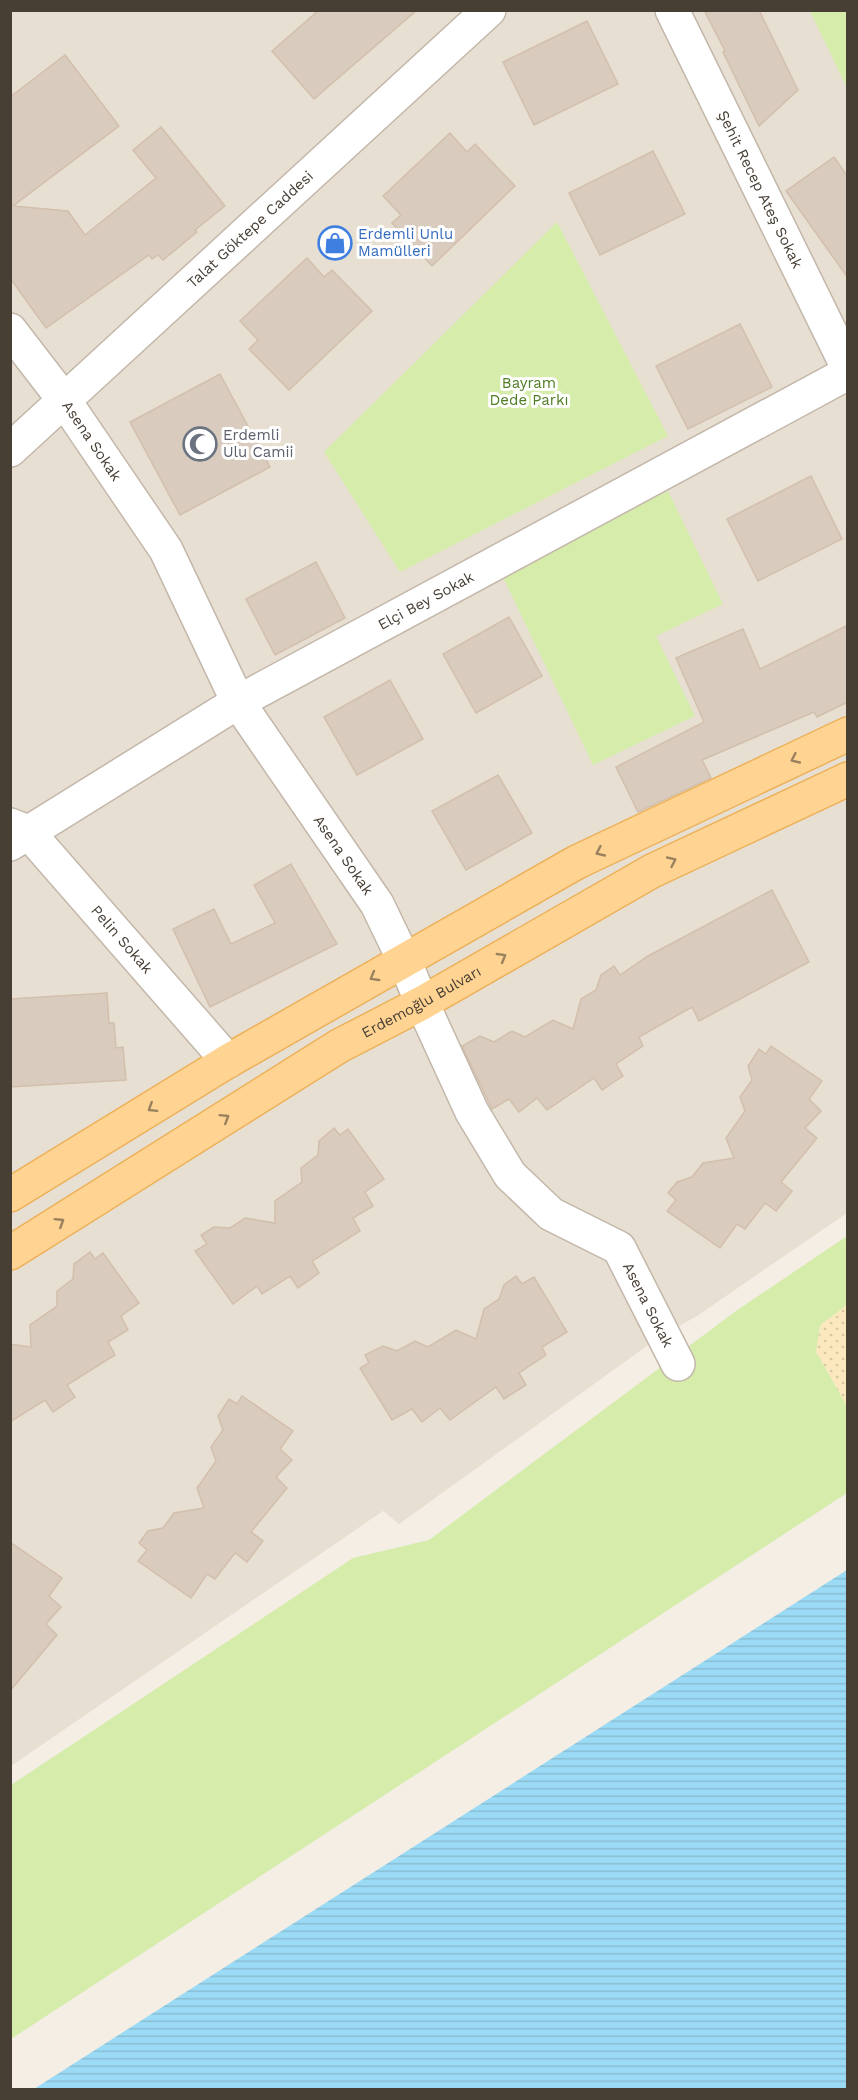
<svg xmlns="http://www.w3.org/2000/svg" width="858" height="2100" font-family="'Work Sans',sans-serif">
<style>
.residential{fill:#e8dfd3}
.sand{fill:url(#sand-dots)}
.park{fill:#d5ecab}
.water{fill:url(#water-rules)}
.building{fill:#d9cbbd;stroke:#d2bfac;stroke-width:1.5}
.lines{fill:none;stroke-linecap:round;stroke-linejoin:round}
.minor-casing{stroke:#c3b7aa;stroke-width:36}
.major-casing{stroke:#edb15a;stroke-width:36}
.minor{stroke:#fff;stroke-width:33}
.major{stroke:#ffd493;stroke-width:33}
.oneway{stroke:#9a825f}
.labels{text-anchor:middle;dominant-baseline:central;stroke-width:6;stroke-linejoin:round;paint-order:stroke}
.street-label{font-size:15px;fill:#473e34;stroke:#fff}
.shop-label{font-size:15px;fill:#366cbe;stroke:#fff;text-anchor:start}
.park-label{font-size:15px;fill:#4f7d23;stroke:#fff}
.worship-label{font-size:15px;fill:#5b616d;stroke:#fff;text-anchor:start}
</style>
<defs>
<pattern id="sand-dots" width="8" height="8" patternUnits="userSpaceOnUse" patternTransform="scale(1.5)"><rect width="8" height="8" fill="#fbe8be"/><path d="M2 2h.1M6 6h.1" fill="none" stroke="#d8c8a4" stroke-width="1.8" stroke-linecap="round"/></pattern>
<pattern id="water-rules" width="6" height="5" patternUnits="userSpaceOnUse" patternTransform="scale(1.5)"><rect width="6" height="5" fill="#9cdbf6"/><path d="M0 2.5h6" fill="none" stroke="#88bdd4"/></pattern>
</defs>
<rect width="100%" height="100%" fill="#f4eee5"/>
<path class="residential" d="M11 11H847V1213L697 1316 658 1338 399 1524 383 1511 11 1766Z"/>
<path class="sand" d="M847 1305V1406L816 1352 820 1325Z"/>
<g class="park">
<path d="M810 11H847V88Z"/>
<path d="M557 222 668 436 400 572 324 452Z"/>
<path d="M668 491 723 604 656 636 695 716 593 765 500 571Z"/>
<path d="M847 1236V1305L820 1325 816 1352 847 1406V1493L11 2039V1785L353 1558 429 1540 736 1311Z"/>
</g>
<path class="water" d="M847 1570V2089H34Z"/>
<g class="building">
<path d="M319 10H417L314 99 272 51Z"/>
<path d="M704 10H759L798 90 759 126 723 52 725 51Z"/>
<path d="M587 21 618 84 534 125 503 62Z"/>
<path d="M65 55 119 126 13 206 68 211 85 235 156 178 133 150 161 127 225 206 195 230 197 232 163 260 158 255 152 259 149 255 46 328 10 278V97Z"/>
<path d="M450 133 467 152 475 144 515 186 432 266 392 223 401 215 383 196Z"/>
<path d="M653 151 685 214 600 255 569 193Z"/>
<path d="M834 157 848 177V278L786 191Z"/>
<path d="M307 258 324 277 332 270 372 311 289 390 249 349 258 340 240 321Z"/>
<path d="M740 324 772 387 688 429 656 366Z"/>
<path d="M220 374 270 467 180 515 130 422Z"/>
<path d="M811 476 842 539 758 581 727 519Z"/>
<path d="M316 562 345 618 275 655 246 599Z"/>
<path d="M509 617 542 676 476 713 443 654Z"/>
<path d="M848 625V702L817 717 814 712 702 760 711 778 638 812 616 767 704 722 676 658 743 629 760 669Z"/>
<path d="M390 680 423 739 357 775 324 717Z"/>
<path d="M498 775 532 833 466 870 432 811Z"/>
<path d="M291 864 337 944 210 1007 173 929 214 909 231 944 275 923 254 885Z"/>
<path d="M772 890 809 962 699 1021 692 1007 639 1037 643 1046 616 1064 623 1076 602 1090 594 1078 547 1110 537 1098 519 1112 509 1099 492 1109 462 1046 480 1036 494 1042 512 1031 525 1037 553 1020 573 1029 581 999 596 990 601 975 614 966 620 975 648 956Z"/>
<path d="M107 993 109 1023H114L116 1048 123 1047 126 1080 10 1087V999Z"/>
<path d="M771 1046 822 1081 809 1099 821 1111 805 1128 817 1138 781 1182 792 1191 776 1211 765 1203 745 1229 737 1224 720 1248 667 1211 676 1200 668 1193 677 1182 692 1177 703 1163 734 1158 726 1138 745 1111 740 1097 752 1080 748 1066 759 1049 766 1054Z"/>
<path d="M334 1128 340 1135 348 1129 384 1179 365 1192 373 1206 353 1218 360 1231 312 1261 319 1273 298 1288 290 1276 262 1294 257 1286 233 1304 195 1251 207 1244 201 1235 214 1227 230 1228 245 1218 275 1223V1201L302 1182 301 1168 318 1155 319 1141Z"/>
<path d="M90 1252 95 1259 103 1253 139 1303 121 1316 128 1330 108 1342 115 1355 67 1385 75 1397 53 1412 45 1400 10 1422V1344L31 1347 30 1325 57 1306V1291L73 1279 74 1264Z"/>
<path d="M516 1276 522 1284 534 1277 567 1332 542 1347 546 1355 519 1373 526 1385 504 1399 496 1387 450 1420 440 1408 422 1422 412 1409 392 1420 360 1368 369 1363 365 1355 383 1346 397 1351 415 1341 428 1347 456 1330 476 1339 484 1309 499 1299 504 1285Z"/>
<path d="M242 1396 293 1431 280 1449 292 1460 276 1477 287 1488 251 1532 263 1541 247 1562 235 1553 215 1579 207 1574 191 1598 138 1561 147 1550 139 1543 148 1531 163 1528 174 1513 204 1508 197 1488 216 1461 211 1447 223 1430 218 1416 229 1399 237 1404Z"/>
<path d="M10 1542 62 1578 49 1596 61 1607 46 1624 57 1635 10 1691Z"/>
</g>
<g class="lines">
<defs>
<g id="minor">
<path id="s1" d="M672 10 848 368"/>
<path id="s2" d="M10 330 64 400 166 550 238 702 377 904 404 960 422 1003 472 1112 510 1175 551 1214 619 1248 678 1364"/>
<path id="s3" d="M10 450 489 10"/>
<path id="s4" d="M10 825 28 832 228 1061"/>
<path id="s5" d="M10 844 238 702 848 373"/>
</g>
<g id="major">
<path d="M10 1195 228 1061 577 862 848 734"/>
<path id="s6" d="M10 1253 339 1046 422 1003 652 871 848 779"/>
</g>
</defs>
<use href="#minor" class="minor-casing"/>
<use href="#major" class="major-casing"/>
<use href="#minor" class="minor"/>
<use href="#major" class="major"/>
</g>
<defs><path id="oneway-chevron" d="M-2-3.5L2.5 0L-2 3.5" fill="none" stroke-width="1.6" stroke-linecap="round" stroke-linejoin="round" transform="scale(1.5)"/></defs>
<g class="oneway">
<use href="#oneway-chevron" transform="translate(795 759) rotate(155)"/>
<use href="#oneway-chevron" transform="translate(600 852) rotate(155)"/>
<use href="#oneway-chevron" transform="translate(672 861) rotate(-25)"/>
<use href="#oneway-chevron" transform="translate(502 957) rotate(-30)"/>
<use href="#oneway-chevron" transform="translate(374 977) rotate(150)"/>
<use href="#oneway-chevron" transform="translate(152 1108) rotate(148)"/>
<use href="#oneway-chevron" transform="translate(225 1118) rotate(-32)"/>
<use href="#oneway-chevron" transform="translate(60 1222) rotate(-32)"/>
</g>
<defs>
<symbol id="shop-ring" viewBox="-11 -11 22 22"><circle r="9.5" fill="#fff" stroke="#3f7fe0" stroke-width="1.5"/><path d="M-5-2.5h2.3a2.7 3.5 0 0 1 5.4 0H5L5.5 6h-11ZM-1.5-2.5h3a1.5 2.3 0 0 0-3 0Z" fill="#3f7fe0"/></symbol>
<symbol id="mosque-ring" viewBox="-11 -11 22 22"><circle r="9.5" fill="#fff" stroke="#6b7280" stroke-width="1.5"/><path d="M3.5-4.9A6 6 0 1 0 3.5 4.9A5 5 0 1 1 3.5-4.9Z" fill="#6b7280"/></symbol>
</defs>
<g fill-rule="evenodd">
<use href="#shop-ring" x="316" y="224" width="38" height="38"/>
<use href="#mosque-ring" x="181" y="425" width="38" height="38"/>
</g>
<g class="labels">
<g class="street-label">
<text stroke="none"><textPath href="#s1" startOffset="200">Şehit Recep Ateş Sokak</textPath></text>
<text stroke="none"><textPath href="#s3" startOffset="326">Talat Göktepe Caddesi</textPath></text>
<text stroke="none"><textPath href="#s2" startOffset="138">Asena Sokak</textPath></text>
<text stroke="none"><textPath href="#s5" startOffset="482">Elçi Bey Sokak</textPath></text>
<text stroke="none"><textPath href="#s2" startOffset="624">Asena Sokak</textPath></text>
<text stroke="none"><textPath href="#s4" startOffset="162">Pelin Sokak</textPath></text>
<text stroke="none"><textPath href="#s6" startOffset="482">Erdemoğlu Bulvarı</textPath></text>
<text stroke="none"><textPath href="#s2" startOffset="1182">Asena Sokak</textPath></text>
</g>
<g class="shop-label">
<text x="358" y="234">Erdemli Unlu<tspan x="358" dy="17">Mamülleri</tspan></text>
</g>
<g class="park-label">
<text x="529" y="383">Bayram<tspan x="529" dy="17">Dede Parkı</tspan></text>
</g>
<g class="worship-label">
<text x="223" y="435">Erdemli<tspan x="223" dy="17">Ulu Camii</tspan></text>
</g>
</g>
<rect width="858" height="2100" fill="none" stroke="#473e34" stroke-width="24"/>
</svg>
